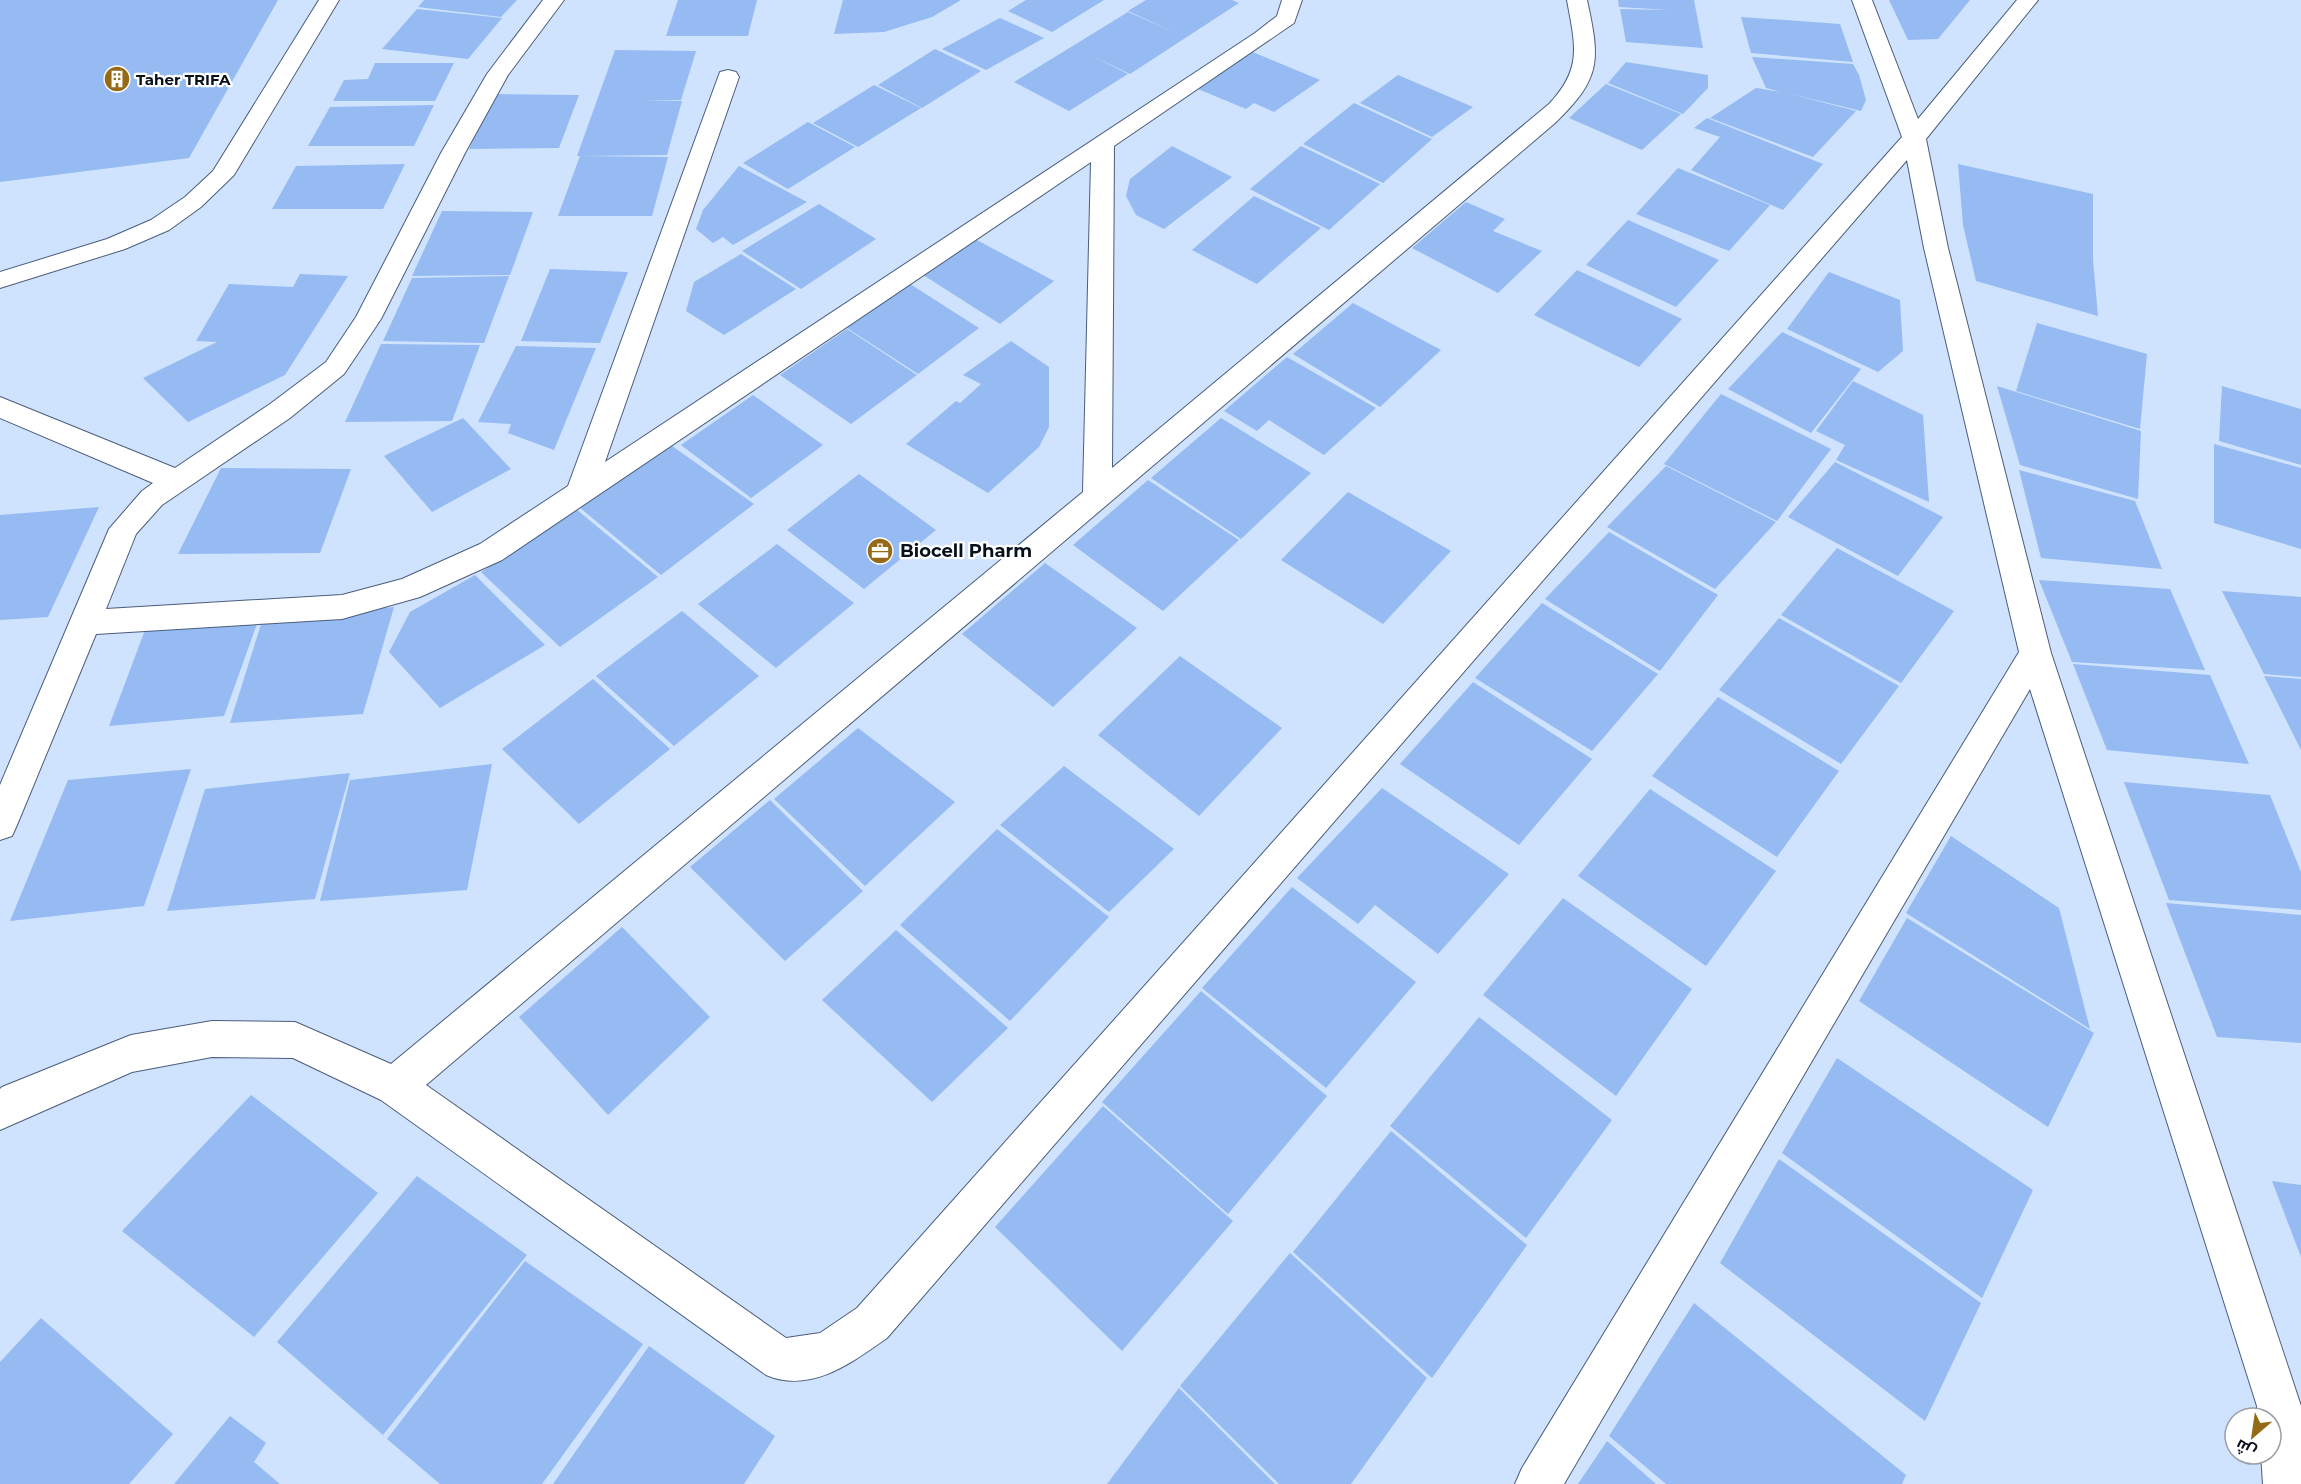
<svg xmlns="http://www.w3.org/2000/svg" width="2301" height="1484" font-family="Montserrat,Cairo,sans-serif">
<style>
.building{fill:#95bbf2}
.lines{fill:none;stroke-linecap:round;stroke-linejoin:round}
.minor-casing{stroke:#4a5e7c;stroke-width:2}
.minor{fill:#fff;fill-rule:evenodd}
.labels{text-anchor:middle;dominant-baseline:central;stroke-width:4.5;stroke-linejoin:round;paint-order:stroke}
.far-poi-label{font-size:15px;font-weight:bold;fill:#08101c;stroke:#fff;text-anchor:start}
.poi-label{font-size:18px;font-weight:bold;fill:#08101c;stroke:#fff;text-anchor:start}
</style>
<rect width="100%" height="100%" fill="#cfe2fe"/>
<g class="building">
<path d="M0 0H278L189 158 0 182Z"/>
<path d="M424 0H517L501 17 418 7Z"/>
<path d="M678 0H757L748 36H666Z"/>
<path d="M843 0H961L932 17 884 32 834 34Z"/>
<path d="M1026 0H1104L1052 32 1008 11Z"/>
<path d="M1146 0H1232L1239 3 1130 74 1088 54 1128 74 1069 111 1014 82 1128 12 1176 33 1128 11Z"/>
<path d="M1618 0H1694L1703 48 1626 42 1620 9 1670 10 1619 7Z"/>
<path d="M1889 0H1970L1938 39 1908 40Z"/>
<path d="M417 9 502 18 468 59 382 49Z"/>
<path d="M1741 17 1840 24 1853 62 1751 53Z"/>
<path d="M1000 18 1044 38 986 70 942 49Z"/>
<path d="M935 49 981 71 922 108 878 85Z"/>
<path d="M615 50 696 51 681 100H643L682 101 667 155 577 156Z"/>
<path d="M1250 51 1320 80 1274 112 1254 103 1246 109 1198 89Z"/>
<path d="M1752 57 1853 64 1859 75 1866 100 1861 111 1783 92 1856 111 1813 157 1710 118 1756 88 1781 92 1766 88Z"/>
<path d="M1626 62 1708 75V88L1683 114 1608 83Z"/>
<path d="M375 63H454L435 101H333L344 80 368 79Z"/>
<path d="M1398 75 1473 107 1432 137 1360 103Z"/>
<path d="M1606 84 1681 114 1642 150 1569 118Z"/>
<path d="M874 85 921 108 858 147 813 123Z"/>
<path d="M495 94 579 95 559 148 469 149Z"/>
<path d="M1354 103 1432 139 1383 183 1303 144Z"/>
<path d="M434 105 414 146H308L330 107Z"/>
<path d="M1707 118 1823 164 1783 210 1691 170 1720 137 1694 128Z"/>
<path d="M808 122 855 147 788 189 743 163Z"/>
<path d="M1172 146 1232 177 1164 229 1136 215 1126 196 1130 179Z"/>
<path d="M1301 146 1380 184 1329 230 1250 189Z"/>
<path d="M580 156 668 157 652 216H558Z"/>
<path d="M405 164 383 209H272L296 166Z"/>
<path d="M1958 164 2093 194V260L2098 316 1976 281 1963 225Z"/>
<path d="M739 166 807 202 733 245 723 237 713 243 696 229 703 210Z"/>
<path d="M1678 168 1770 205 1729 251 1636 214Z"/>
<path d="M1254 196 1321 228 1257 284 1192 250Z"/>
<path d="M1466 202 1505 219 1493 231 1542 251 1498 293 1412 248Z"/>
<path d="M819 204 876 239 801 289 742 251Z"/>
<path d="M442 211 533 212 510 275 412 276Z"/>
<path d="M1628 220 1719 260 1676 307 1586 265Z"/>
<path d="M973 238 1054 281 1000 324 920 273Z"/>
<path d="M741 254 796 289 724 335 686 311 694 282Z"/>
<path d="M550 269 628 272 600 343 521 341Z"/>
<path d="M1577 270 1682 319 1639 367 1534 315Z"/>
<path d="M1829 272 1900 300 1903 351 1878 372 1787 329Z"/>
<path d="M300 274 348 276 285 375 188 422 143 378 217 342 196 341 229 284 293 287Z"/>
<path d="M509 276 484 343 383 341 412 278Z"/>
<path d="M910 284 979 328 918 374 847 328Z"/>
<path d="M1353 303 1441 350 1380 407 1293 354Z"/>
<path d="M2037 323 2147 354 2140 429 2016 391Z"/>
<path d="M847 329 917 375 851 424 780 375Z"/>
<path d="M1782 332 1861 369 1811 433 1728 389Z"/>
<path d="M1011 341 1049 367V427L1039 447 988 493 906 444 956 401 960 403 981 384 963 375Z"/>
<path d="M381 344 480 345 452 421 345 422Z"/>
<path d="M516 346 596 348 554 450 508 433 511 424 478 422Z"/>
<path d="M1287 357 1376 408 1324 455 1269 420 1257 431 1224 411Z"/>
<path d="M1853 381 1923 415 1929 502 1836 460 1845 445 1816 431Z"/>
<path d="M1997 386 2141 431 2138 499 2020 465Z"/>
<path d="M2222 386 2301 409V465L2219 441Z"/>
<path d="M1721 394 1831 449 1777 521 1664 464Z"/>
<path d="M753 395 823 445 751 498 681 445Z"/>
<path d="M463 418 511 469 432 512 384 456Z"/>
<path d="M1221 418 1311 473 1241 539 1151 478Z"/>
<path d="M2214 444 2301 468V549L2214 523Z"/>
<path d="M672 446 754 504 661 575 579 507Z"/>
<path d="M1835 462 1943 517 1898 576 1788 517Z"/>
<path d="M1666 466 1776 522 1715 589 1607 527Z"/>
<path d="M221 468 351 469 320 553 178 554Z"/>
<path d="M2019 470 2135 501 2162 569 2041 558Z"/>
<path d="M859 474 936 530 864 589 787 530Z"/>
<path d="M1148 480 1239 540 1163 611 1073 545Z"/>
<path d="M1348 492 1451 551 1383 624 1281 560Z"/>
<path d="M99 507 48 617 0 620V515Z"/>
<path d="M576 509 658 577 560 647 481 572Z"/>
<path d="M1609 532 1718 595 1660 671 1545 599Z"/>
<path d="M777 544 854 603 776 668 698 604Z"/>
<path d="M1837 548 1954 611 1901 683 1781 615Z"/>
<path d="M1045 563 1137 628 1053 707 962 634Z"/>
<path d="M475 575 545 645 440 708 389 652 410 612Z"/>
<path d="M2039 580 2170 589 2205 670 2072 662Z"/>
<path d="M2222 591 2301 597V677L2264 674Z"/>
<path d="M1542 603 1658 674 1592 751 1475 678Z"/>
<path d="M394 607 363 714 230 723 262 621Z"/>
<path d="M682 611 759 676 674 746 596 676Z"/>
<path d="M1779 618 1899 686 1841 764 1719 690Z"/>
<path d="M258 621 224 716 109 726 145 630Z"/>
<path d="M1180 656 1282 728 1199 816 1098 735Z"/>
<path d="M2073 664 2210 675 2249 764 2107 750Z"/>
<path d="M2264 676 2301 679V750Z"/>
<path d="M593 679 670 749 579 824 502 749Z"/>
<path d="M1473 682 1592 759 1519 845 1400 764Z"/>
<path d="M1718 697 1839 771 1777 857 1652 776Z"/>
<path d="M858 728 955 802 865 886 774 799Z"/>
<path d="M492 764 467 890 320 901 350 780Z"/>
<path d="M1064 766 1174 849 1109 912 1000 825Z"/>
<path d="M191 769 144 906 10 921 68 780Z"/>
<path d="M350 773 315 899 167 911 205 789Z"/>
<path d="M2124 782 2270 795 2301 872V910L2169 900Z"/>
<path d="M1382 788 1509 874 1438 954 1375 905 1358 924 1297 878Z"/>
<path d="M1650 789 1776 871 1706 966 1578 876Z"/>
<path d="M770 800 863 891 785 961 690 867Z"/>
<path d="M997 829 1109 917 1010 1021 900 925Z"/>
<path d="M1951 836 2059 908 2090 1029 1906 913Z"/>
<path d="M1292 887 1416 982 1326 1088 1202 988Z"/>
<path d="M1563 898 1692 989 1616 1096 1483 995Z"/>
<path d="M2166 903 2301 915V1043L2217 1037Z"/>
<path d="M1907 918 2094 1033 2048 1127 1859 1001Z"/>
<path d="M622 927 710 1017 608 1115 519 1017Z"/>
<path d="M896 930 1008 1028 932 1102 822 1000Z"/>
<path d="M1201 991 1327 1096 1228 1214 1102 1102Z"/>
<path d="M1479 1017 1612 1120 1526 1238 1390 1126Z"/>
<path d="M1837 1058 2033 1190 1982 1298 1782 1153Z"/>
<path d="M251 1095 378 1193 254 1337 122 1231Z"/>
<path d="M1103 1106 1233 1221 1122 1351 995 1227Z"/>
<path d="M1391 1131 1527 1245 1432 1378 1293 1252Z"/>
<path d="M1779 1159 1981 1303 1925 1421 1720 1263Z"/>
<path d="M417 1176 527 1255 383 1435 277 1342Z"/>
<path d="M2272 1181 2301 1185V1257Z"/>
<path d="M1290 1253 1427 1378 1351 1484H1279L1180 1386Z"/>
<path d="M525 1261 643 1344 542 1484H440L387 1439Z"/>
<path d="M1694 1303 1906 1475 1902 1484H1666L1609 1436Z"/>
<path d="M41 1318 173 1434 129 1484H0V1362Z"/>
<path d="M649 1346 775 1436 744 1484H553Z"/>
<path d="M1179 1388 1275 1484H1107Z"/>
<path d="M230 1416 266 1443 254 1462 280 1484H174Z"/>
<path d="M1607 1441 1656 1484H1578Z"/>
</g>
<g class="lines">
<defs>
<g id="minor">
<path d="M319 0H339L234 175 201 207 169 230 125 249 0 288V272L107 239 151 220 185 197 213 171Z"/>
<path d="M543 0H564L508 75 465 153 381 319 344 374 290 418 162 505 136 534 106 609 342 595 402 579 480 544 568 486 720 72 728 70 736 72 739 77 605 462 1255 33 1277 16 1282 0H1302L1294 23 1114 146 1112 468 1549 104C1583 68 1575 45 1567 0H1587C1600 60 1602 78 1555 123L426 1085 786 1338 820 1333 857 1308 1902 137 1852 0H1872L1918 119 2017 0H2038L1926 139 1948 248 2051 653 2301 1406V1484H2263L2261 1454H2271V1418H2258L2257 1406 2030 689 1564 1484H1515L1522 1468 2019 652 1924 248 1907 160 887 1338C851 1363 811 1394 766 1375L381 1100 293 1058 212 1057 132 1072 0 1130V1089L2 1087 131 1035 212 1021 295 1022 391 1064 1083 492 1091 162 502 560 420 597 342 619 96 634 17 825 12 836 0 840V785L109 529 142 491 153 483 0 418V397L175 468 270 404 326 362 356 317 441 153 487 74Z"/>
</g>
</defs>
<use href="#minor" class="minor-casing"/>
<use href="#minor" class="minor"/>
</g>
<defs>
<symbol id="building-disc" viewBox="-11 -11 22 22"><circle r="9.5" fill="#956a16" stroke="#fff"/><path d="M-4-6H4V6H1V3H-1V6H-4ZM-2.5-4.3h1.7v1.8h-1.7ZM.8-4.3h1.7v1.8H.8ZM-2.5-1h1.7V.8h-1.7ZM.8-1h1.7V.8H.8Z" fill="#fff"/></symbol>
<symbol id="office-disc" viewBox="-11 -11 22 22"><circle r="9.5" fill="#956a16" stroke="#fff"/><path d="M-6-3h4V-5.5h4V-3h4V5H-6ZM-1-4.5V-3h2v-1.5ZM-6 0V1H6V0Z" fill="#fff"/></symbol>
</defs>
<g fill-rule="evenodd">
<use href="#building-disc" x="102" y="64" width="30" height="30"/>
<use href="#office-disc" x="865" y="536" width="30" height="30"/>
</g>
<g class="labels">
<g class="far-poi-label">
<text x="136" y="79">Taher TRIFA</text>
</g>
<g class="poi-label">
<text x="900" y="551">Biocell Pharm</text>
</g>
</g>
<g transform="translate(2253 1436) rotate(209)"><circle r="28" fill="#ffffff" stroke="#9c9fa4" stroke-width="1.5"/>
<path d="M0-4.5L10 22L0 15L-10 22Z" fill="#956a16"/>
<text y="-9" font-size="16" font-weight="bold" text-anchor="middle" fill="#08101c">ش</text>
</g>
</svg>
